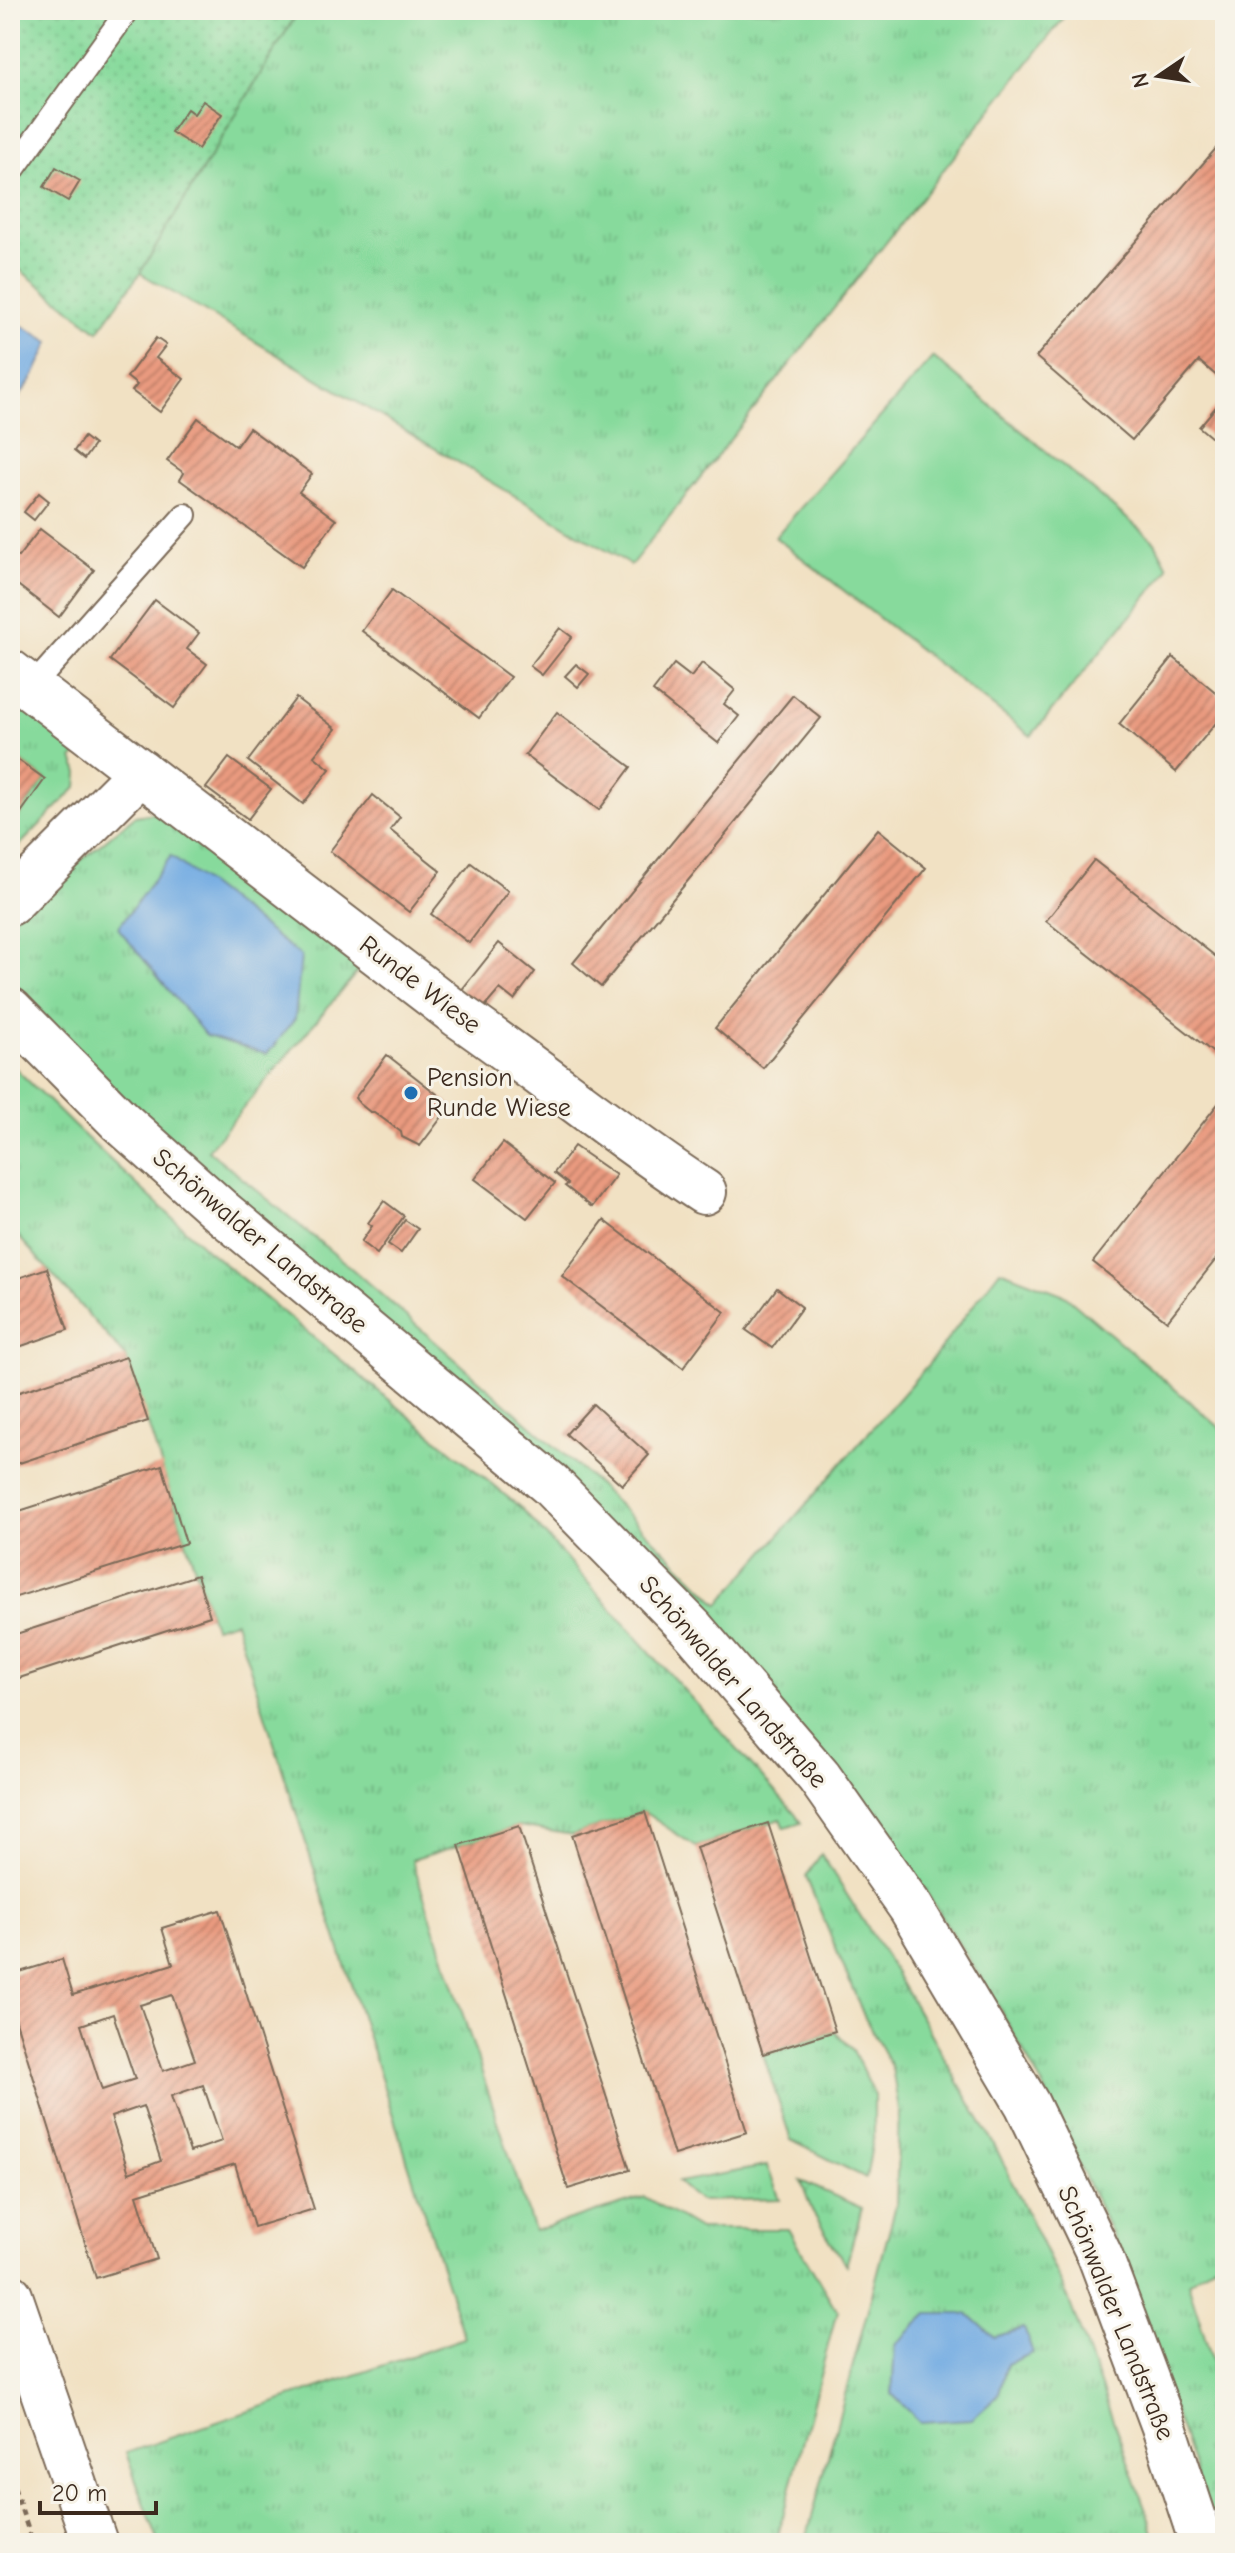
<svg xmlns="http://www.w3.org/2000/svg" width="1235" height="2553" font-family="'Comic Neue',sans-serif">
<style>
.grass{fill:url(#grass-tufts);stroke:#61825d;stroke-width:2;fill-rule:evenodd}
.park{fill:url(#park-dots);stroke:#61825d;stroke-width:2}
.pitch{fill:#87da9c;stroke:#61825d;stroke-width:2}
.water{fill:#72abe2;stroke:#566a80;stroke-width:2}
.building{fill:url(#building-hatch);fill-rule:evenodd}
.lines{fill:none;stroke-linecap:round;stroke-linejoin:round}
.service-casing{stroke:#7b6a58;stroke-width:26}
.minor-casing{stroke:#7b6a58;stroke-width:48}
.secondary-casing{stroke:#7b6a58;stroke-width:48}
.path{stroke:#7b6a58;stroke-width:5;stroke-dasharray:6 6;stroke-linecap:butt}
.service{stroke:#fff;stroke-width:22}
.minor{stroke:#fff;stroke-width:44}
.secondary{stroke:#fff;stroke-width:44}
.poi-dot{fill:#1f6fb2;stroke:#f7f3e8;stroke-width:3}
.labels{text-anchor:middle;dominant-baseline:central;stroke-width:6;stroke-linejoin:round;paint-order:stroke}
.street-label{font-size:26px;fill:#3b2a1e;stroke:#f7f3e8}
.poi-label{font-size:26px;fill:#3b2a1e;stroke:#f7f3e8;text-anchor:start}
</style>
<defs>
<pattern id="grass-tufts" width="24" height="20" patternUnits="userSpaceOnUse" patternTransform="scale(2)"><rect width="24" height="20" fill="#87da9c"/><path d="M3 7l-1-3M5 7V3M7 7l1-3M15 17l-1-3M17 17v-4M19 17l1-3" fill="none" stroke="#75bb86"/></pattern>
<pattern id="park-dots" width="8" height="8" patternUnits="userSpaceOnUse" patternTransform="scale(2)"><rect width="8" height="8" fill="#87da9c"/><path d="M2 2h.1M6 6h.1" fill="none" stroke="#75bb86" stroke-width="1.8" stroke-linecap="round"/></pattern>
<pattern id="building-hatch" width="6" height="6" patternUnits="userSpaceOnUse" patternTransform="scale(2)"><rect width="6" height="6" fill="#e99a7f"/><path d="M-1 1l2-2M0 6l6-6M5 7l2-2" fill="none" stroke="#be7e67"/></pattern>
</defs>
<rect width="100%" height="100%" fill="#f7f3e8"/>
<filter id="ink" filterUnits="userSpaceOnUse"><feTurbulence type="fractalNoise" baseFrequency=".0125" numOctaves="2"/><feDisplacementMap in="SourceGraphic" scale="16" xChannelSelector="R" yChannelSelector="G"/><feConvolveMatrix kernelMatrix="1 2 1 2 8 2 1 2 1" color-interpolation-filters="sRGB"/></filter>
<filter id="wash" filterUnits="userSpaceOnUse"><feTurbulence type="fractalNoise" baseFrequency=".006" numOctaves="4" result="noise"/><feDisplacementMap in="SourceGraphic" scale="32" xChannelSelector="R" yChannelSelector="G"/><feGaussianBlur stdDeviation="1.8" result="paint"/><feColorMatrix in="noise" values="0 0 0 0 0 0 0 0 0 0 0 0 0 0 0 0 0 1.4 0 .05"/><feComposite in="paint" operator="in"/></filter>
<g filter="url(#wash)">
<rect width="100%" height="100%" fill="#f1e1c3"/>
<g class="grass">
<path d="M299 10H1070L631 565 140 273Z"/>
<path d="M10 695 82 750 73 758 78 773 77 787 10 855V828L45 779 10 754Z"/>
<path d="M154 813 177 820 364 964 208 1150 344 1262 592 1479 719 1604 932 1360 1000 1270 1065 1295 1225 1432V2256L1188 2283 1217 2376 1225 2384V2543H1220L1117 2246 1043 2087 997 2004 926 1892 831 1763 126 1103 10 979V923L17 913 135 816Z"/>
<path d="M10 1063 75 1127 206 1249 522 1509 795 1814 801 1823 785 1828 781 1819 696 1847 644 1812 572 1835 519 1826 412 1860 534 2231 645 2197 699 2229H788L837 2311 776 2543H159L126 2453 464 2338 235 1621 214 1627 126 1357 10 1227Z"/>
<path d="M821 1854 887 1958 996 2148 1068 2298 1150 2521 1155 2543H805L896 2205 899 2110 892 2068 864 2016 806 1877ZM968 2314 994 2337 1007 2364 998 2396Z"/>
<path d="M835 2031 853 2050 874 2094V2134L866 2178 791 2140 763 2054Z"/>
<path d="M767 2166 780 2199 699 2201 678 2182Z"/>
<path d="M801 2181 862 2208 846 2265 813 2213Z"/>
</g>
<path class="park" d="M10 10H299L140 273 98 331 10 262Z"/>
<path class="pitch" d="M933 357 1155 542 1168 567 1162 578 1031 736 775 537Z"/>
<g class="water">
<path d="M21 325 50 342 33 378 10 409V335Z"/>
<path d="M171 856 301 956 295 1019 267 1054 206 1036 118 928Z"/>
<path d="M928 2314H968L994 2337 1024 2328 1033 2353 1007 2364 998 2396 972 2419 920 2422 892 2394 895 2345Z"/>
</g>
<g id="blocks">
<g class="building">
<path d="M203 101 222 114 198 149 171 132 187 109 194 114Z"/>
<path d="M1225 138V383L1199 361 1132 440 1036 357Z"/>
<path d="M56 167 80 181 68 201 44 187Z"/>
<path d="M156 338 166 345 156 358 184 379 160 412 132 391 137 385 127 377Z"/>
<path d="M1225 396V449L1199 427Z"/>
<path d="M198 418 236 446 249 428 312 474 299 492 336 520 302 567 180 480 184 473 167 461Z"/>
<path d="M84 437 94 445 84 459 74 451Z"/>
<path d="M39 493 49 501 34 520 24 512Z"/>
<path d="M40 529 94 570 59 617 10 579V551L18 557Z"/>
<path d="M392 590 510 677 479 718 362 631Z"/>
<path d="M155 600 199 633 187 649 207 664 174 708 110 660Z"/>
<path d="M560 628 572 637 542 675 530 666Z"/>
<path d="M1173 657 1225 700V712L1176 772 1119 724Z"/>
<path d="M702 663 735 690 724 704 739 716 718 743 653 691 674 664 691 677Z"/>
<path d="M576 664 589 674 578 687 565 676Z"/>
<path d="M793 695 821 718 601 987 573 963Z"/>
<path d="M296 698 336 729 314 756 330 769 303 804 248 761Z"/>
<path d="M557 712 631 767 599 810 525 755Z"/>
<path d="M10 754 45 779 10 828Z"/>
<path d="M229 758 271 789 248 819 206 788Z"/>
<path d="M373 795 400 817 390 830 441 871 409 912 330 851Z"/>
<path d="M878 829 926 868 763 1068 715 1028Z"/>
<path d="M1094 860 1225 964V1062L1046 921Z"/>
<path d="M471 863 508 891 469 943 431 914Z"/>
<path d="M499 943 535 972 514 1000 500 989 482 1010 460 992Z"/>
<path d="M387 1055 451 1105 420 1146 402 1137 401 1132 374 1112H370L360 1104 355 1098Z"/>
<path d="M1225 1095V1248L1167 1321 1093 1262Z"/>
<path d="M503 1143 555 1183 527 1218 475 1179Z"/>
<path d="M574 1146 616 1175 592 1207 565 1186 568 1184 554 1173Z"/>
<path d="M384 1201 404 1216 377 1254 361 1242 372 1226 368 1223Z"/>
<path d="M405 1220 418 1229 401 1253 388 1244Z"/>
<path d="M604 1220 725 1312 683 1368 562 1276Z"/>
<path d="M47 1268 68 1330 10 1350V1281Z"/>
<path d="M777 1288 802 1307 772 1348 746 1330Z"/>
<path d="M126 1357 148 1421 10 1466V1395Z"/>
<path d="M593 1404 649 1455 622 1485 566 1434Z"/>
<path d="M162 1465 186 1543 10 1599V1514Z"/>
<path d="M197 1575 210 1616 10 1681V1636Z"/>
<path d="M645 1812 747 2132 674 2155 572 1835Z"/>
<path d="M768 1823 835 2031 763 2054 696 1847Z"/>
<path d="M519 1826 630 2170 568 2189 459 1845Z"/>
<path d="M220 1910 314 2209 254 2227 235 2164 137 2195 157 2259 96 2278 10 2002V1975L62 1959 73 1995 173 1964 162 1928ZM172 1995 195 2060 163 2071 140 2005ZM113 2014 135 2079 102 2090 81 2025ZM203 2085 222 2141 190 2152 171 2096ZM143 2106 161 2161 129 2173 111 2117Z"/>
</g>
</g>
</g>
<g filter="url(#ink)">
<use href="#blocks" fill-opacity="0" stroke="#7b6a58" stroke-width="2"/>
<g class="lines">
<defs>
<g id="service">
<path d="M10 174 128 10"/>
<path d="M31 688 185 515"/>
</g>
<g id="minor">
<path d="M10 672 458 1015C541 1072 619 1137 704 1192"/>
<path d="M10 903 141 772"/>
<path d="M10 2296 95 2543"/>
</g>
<path id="secondary" d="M10 1010 120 1121 222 1212 550 1484 693 1630 819 1777 911 1908 1027 2104 1100 2256 1163 2424 1202 2543"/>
</defs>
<use href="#service" class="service-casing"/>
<use href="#minor" class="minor-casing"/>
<use href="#secondary" class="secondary-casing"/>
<path class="path" d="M10 2476 33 2543"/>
<use href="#service" class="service"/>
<use href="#minor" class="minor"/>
<use href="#secondary" class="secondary"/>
</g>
</g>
<circle class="poi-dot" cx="411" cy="1093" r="8"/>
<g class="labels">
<g class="street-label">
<text transform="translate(420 985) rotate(37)">Runde Wiese</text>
<text transform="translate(260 1241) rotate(40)">Schönwalder Landstraße</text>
<text transform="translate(733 1682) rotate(49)">Schönwalder Landstraße</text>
<text transform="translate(1116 2313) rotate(68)">Schönwalder Landstraße</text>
</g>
<g class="poi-label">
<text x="427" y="1078">Pension<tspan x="427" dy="30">Runde Wiese</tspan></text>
</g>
</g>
<rect width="1235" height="2553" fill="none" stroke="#f7f3e8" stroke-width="40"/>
<g transform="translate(1159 76) rotate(257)" stroke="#f7f3e8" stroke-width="6" paint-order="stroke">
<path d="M0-6L14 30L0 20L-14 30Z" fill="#3b2a1e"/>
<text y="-12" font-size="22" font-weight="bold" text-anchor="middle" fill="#3b2a1e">N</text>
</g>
<path d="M40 2501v12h116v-12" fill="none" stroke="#3b2a1e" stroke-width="4"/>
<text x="52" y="2501" font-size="24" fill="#3b2a1e" stroke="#f7f3e8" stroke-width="6" paint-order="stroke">20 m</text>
</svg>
